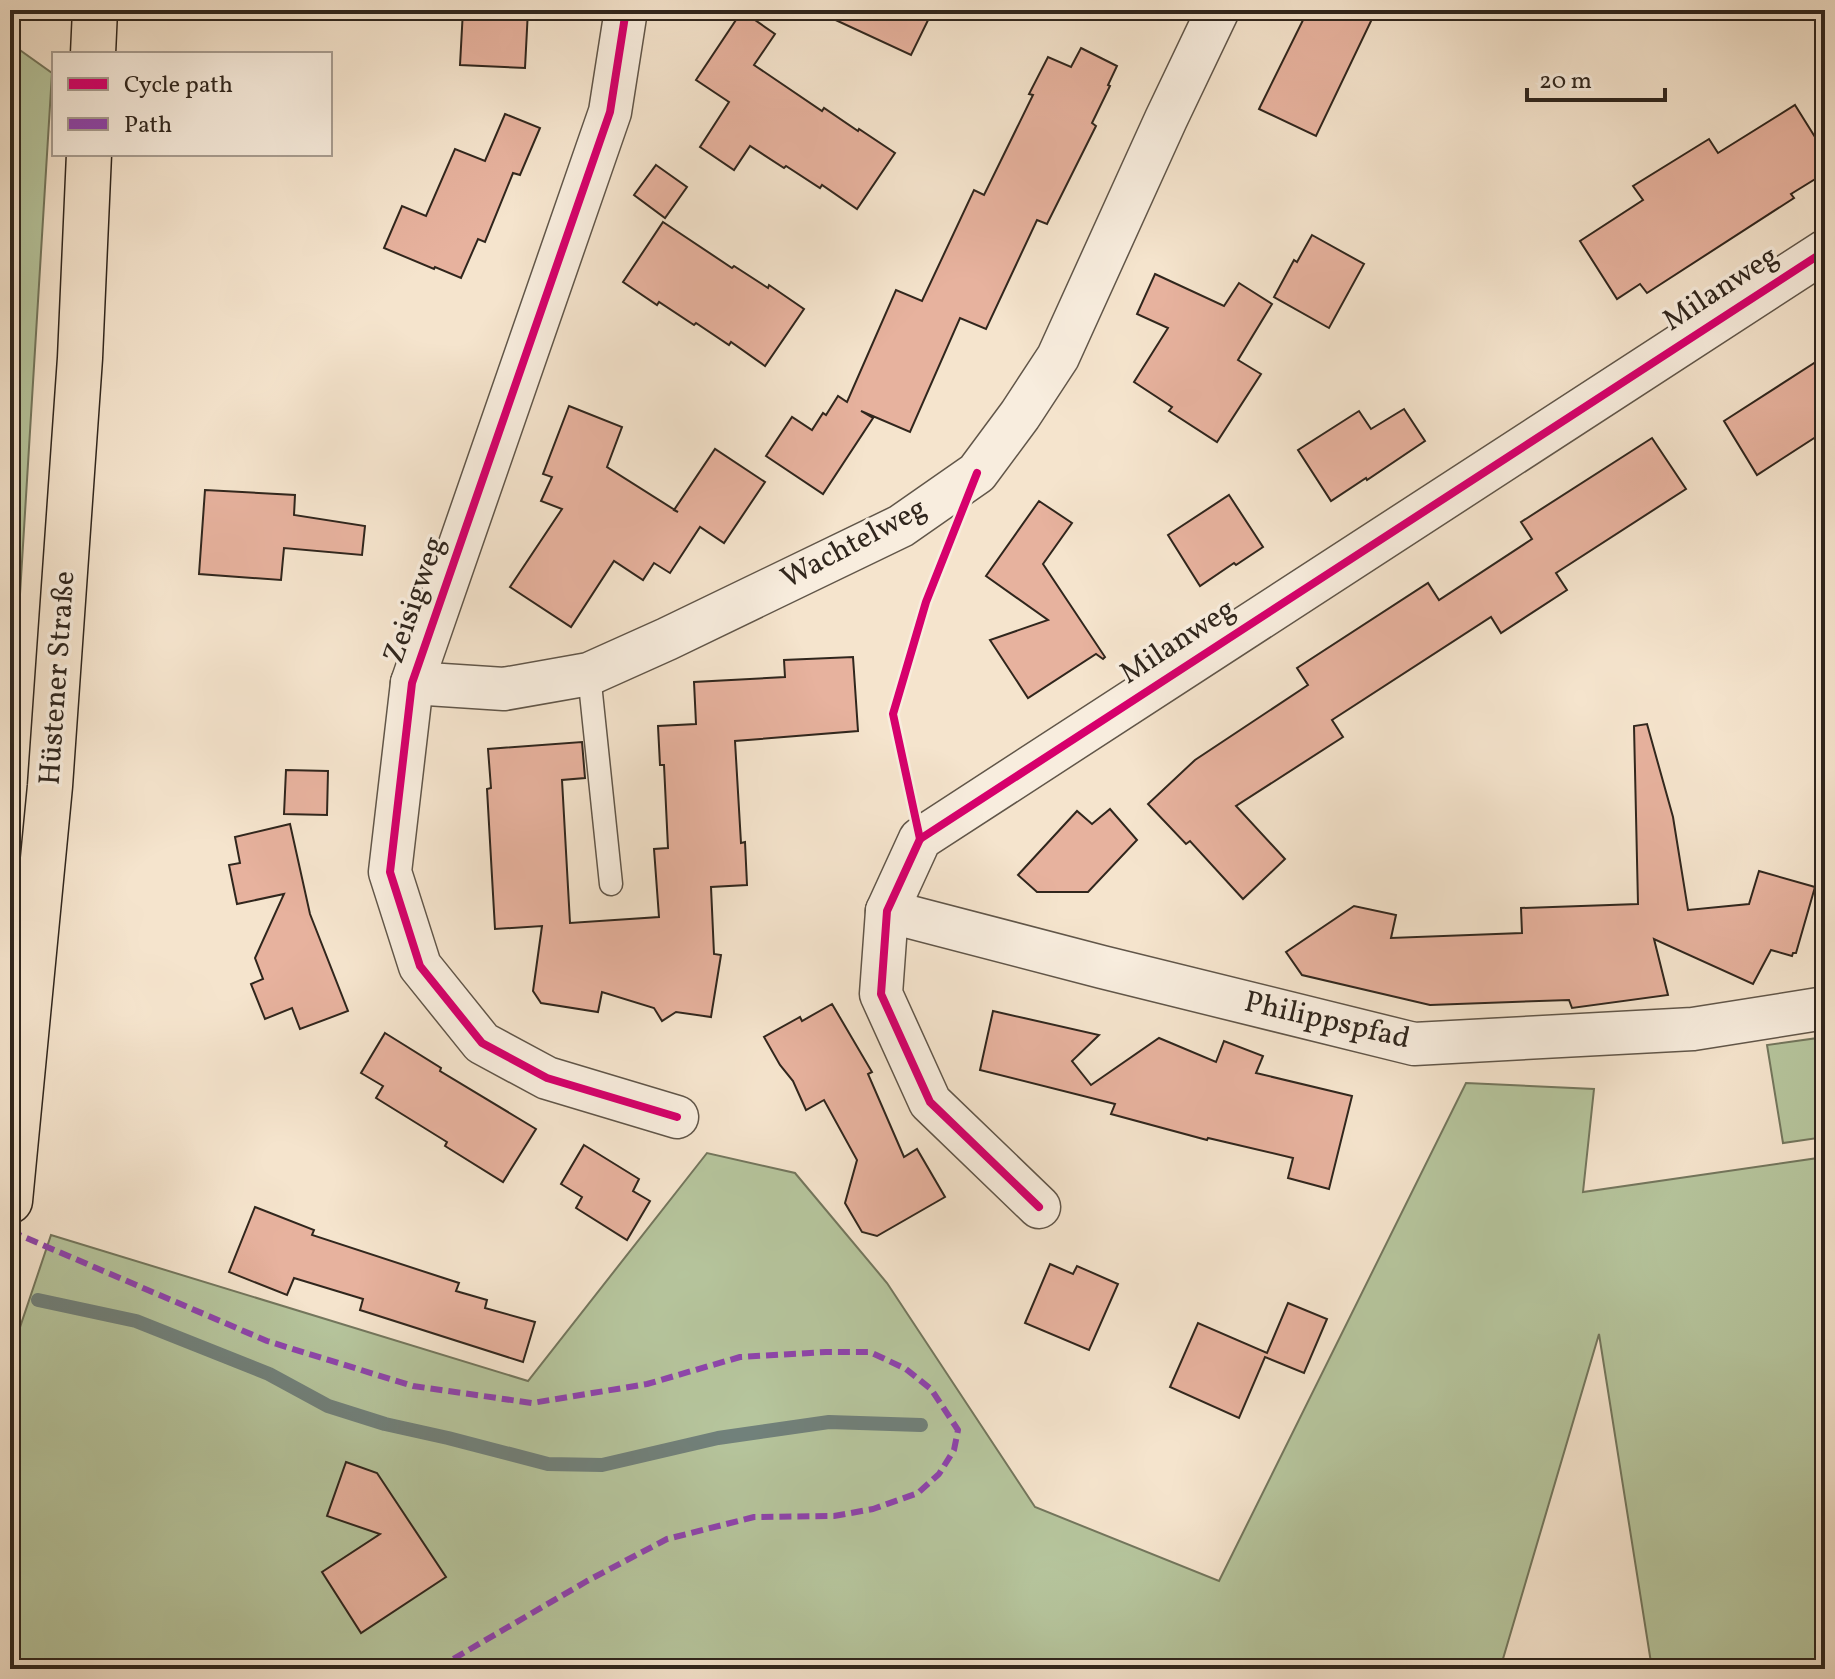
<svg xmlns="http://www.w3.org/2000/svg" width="1835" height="1679" font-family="Vollkorn,serif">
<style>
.green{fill:#b6c59d;stroke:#73765d;stroke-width:2}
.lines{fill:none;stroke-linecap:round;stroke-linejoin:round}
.stream{stroke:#71817b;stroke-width:14}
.building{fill:#e7b29e;stroke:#30261d;stroke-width:2}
.lane-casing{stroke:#615649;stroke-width:25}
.street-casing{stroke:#615649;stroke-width:45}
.primary-casing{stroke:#30261d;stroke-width:47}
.lane{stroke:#f8edde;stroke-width:22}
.street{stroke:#f8edde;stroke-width:42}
.primary{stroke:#f5e4cd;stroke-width:44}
.quiet{stroke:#8e44ad;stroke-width:6;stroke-dasharray:12 6;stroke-linecap:butt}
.cycleway-casing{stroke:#f8edde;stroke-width:13}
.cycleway{stroke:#d6006c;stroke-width:8}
.labels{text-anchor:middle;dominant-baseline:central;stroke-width:7;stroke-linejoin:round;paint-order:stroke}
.street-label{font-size:30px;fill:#30261d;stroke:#f8edde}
</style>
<rect width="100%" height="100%" fill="#f5e4cd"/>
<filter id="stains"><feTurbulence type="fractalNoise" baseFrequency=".0025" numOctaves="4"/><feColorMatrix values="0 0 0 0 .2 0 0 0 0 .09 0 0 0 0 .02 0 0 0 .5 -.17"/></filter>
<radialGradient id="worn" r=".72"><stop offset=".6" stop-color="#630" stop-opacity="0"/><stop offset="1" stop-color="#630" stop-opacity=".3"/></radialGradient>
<g class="green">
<path d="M10 43 52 73 10 757Z"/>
<path d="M1825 1037V1137L1783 1143 1767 1045Z"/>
<path d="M1466 1083 1594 1089 1583 1192 1825 1157V1669H1652L1599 1334 1500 1669H10V1357L51 1235 528 1381 707 1153 795 1173 887 1283 1035 1507 1219 1581Z"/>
</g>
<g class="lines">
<path class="stream" d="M38 1300 136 1321 269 1374 328 1406 385 1424 448 1438 548 1464 602 1465 718 1438 829 1422 921 1425"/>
</g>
<g class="building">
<path d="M463 10H528L525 68 460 65Z"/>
<path d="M814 10H933L911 55Z"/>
<path d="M1308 10H1353L1372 19 1316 136 1259 109Z"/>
<path d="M742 11 775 34 754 65 822 111 824 108 858 131 859 129 895 153 857 209 822 185 820 188 786 166 784 168 750 146 734 170 700 147 729 102 696 80Z"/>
<path d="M1081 48 1117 66 1108 85 1110 86 1092 123 1096 126 1047 224 1037 220 986 329 960 318 910 432 861 411 873 418 823 494 766 456 792 417 812 430 823 413 826 415 838 396 847 402 896 290 922 301 974 190 984 195 1033 95 1029 94 1048 57 1071 67Z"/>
<path d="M1795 105 1825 153V173L1791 194 1794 198 1647 293 1640 284 1617 299 1580 241 1643 200 1633 186 1709 139 1718 153Z"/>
<path d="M505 114 540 128 520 175 513 173 485 242 478 239 461 278 435 267 434 269 384 248 402 206 426 216 455 149 485 161Z"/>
<path d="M656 165 687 187 665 218 634 195Z"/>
<path d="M663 222 732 268 734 266 768 288 769 285 804 309 765 366 731 342 729 345 696 323 694 325 659 302 657 305 623 282Z"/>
<path d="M1312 235 1364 264 1329 328 1274 297 1294 260 1297 262Z"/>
<path d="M1155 274 1224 306 1239 283 1272 304 1238 360 1261 374 1217 442 1169 411 1172 407 1134 382 1168 328 1137 314Z"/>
<path d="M1825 356V431L1757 475 1724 421Z"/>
<path d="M569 406 622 427 607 467 678 512 674 510 715 449 765 482 724 543 700 527 670 573 654 563 643 580 614 561 571 627 510 587 562 509 541 501 552 477 543 474Z"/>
<path d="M1404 409 1425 441 1367 480 1366 478 1331 501 1298 450 1359 411 1371 429Z"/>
<path d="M1652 438 1686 489 1556 573 1567 590 1501 633 1491 617 1332 720 1343 737 1236 806 1285 859 1243 899 1190 841 1186 844 1148 804 1195 760 1308 685 1297 668 1428 583 1439 600 1532 539 1521 522Z"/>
<path d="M205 490 295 495 294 515 365 526 362 555 284 548 281 580 199 574Z"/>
<path d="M1229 495 1263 547 1236 565 1234 563 1200 586 1168 535Z"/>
<path d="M1039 501 1072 523 1043 564 1105 657 1103 659 1096 654 1028 698 990 640 1048 620 986 576Z"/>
<path d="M853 657 858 731 735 741 741 843 745 842 747 885 711 887 714 954 721 955 711 1017 676 1012 662 1021 654 1008 602 992 598 1012 541 1003 533 991 542 926 495 929 487 789 491 788 488 749 582 742 585 778 562 780 570 923 659 917 654 849 668 848 664 765H660L658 726 696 724 694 682 785 677 784 660Z"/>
<path d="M1647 724 1673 817 1688 910 1749 904 1759 871 1815 887 1796 953H1793L1792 956 1771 950 1753 984 1654 939 1668 995 1572 1008 1569 1000 1430 1005 1302 975 1286 952 1354 906 1396 915 1391 938 1522 933 1521 908 1638 904 1634 726Z"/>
<path d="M286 770 328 771 327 815 284 814Z"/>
<path d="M1110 809 1137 840 1088 892H1037L1018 875 1077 811 1092 824Z"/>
<path d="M290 824 310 914 348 1011 300 1029 292 1008 265 1019 251 984 263 979 255 958 284 894 237 904 229 865 240 863 235 837Z"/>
<path d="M832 1004 872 1072 868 1074 904 1157 917 1149 945 1197 877 1236 862 1232 845 1203 857 1160 824 1100 806 1110 793 1081 780 1065 764 1037 800 1017 802 1021Z"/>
<path d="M993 1011 1099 1035 1072 1061 1091 1085 1159 1038 1216 1062 1224 1041 1263 1056 1256 1073 1352 1096 1329 1189 1288 1178 1293 1158 1208 1138 1207 1140 1111 1114 1115 1104 980 1070Z"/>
<path d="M385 1033 441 1068 440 1071 536 1129 503 1182 445 1146 447 1142 376 1098 383 1086 361 1073Z"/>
<path d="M584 1145 639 1179 633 1191 650 1201 627 1240 576 1208 582 1197 561 1184Z"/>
<path d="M255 1207 314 1230 312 1235 459 1283 456 1291 487 1300 485 1308 535 1322 523 1362 360 1310 363 1299 294 1278 287 1295 229 1272Z"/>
<path d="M1050 1264 1073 1274 1077 1266 1118 1284 1089 1350 1025 1323Z"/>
<path d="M1288 1303 1327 1319 1304 1373 1265 1357 1239 1418 1170 1387 1198 1323 1267 1353Z"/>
<path d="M346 1462 377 1473 446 1577 361 1633 322 1572 380 1534 327 1516Z"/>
</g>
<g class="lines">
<defs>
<path id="lane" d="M589 674 611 884"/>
<g id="street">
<path d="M626 10 610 112 412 683 390 872 420 966 482 1043 547 1078 677 1117"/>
<path d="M412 683 504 689 589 674 667 639 901 526 977 473 1020 415 1058 357 1166 119 1218 10"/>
<path d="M887 911 1102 967 1414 1044 1693 1029 1825 1008"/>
<path d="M1039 1207 930 1102 881 994 887 911 920 839 1825 251"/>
</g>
<g id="primary">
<path d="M93 54 95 10"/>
<path d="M10 1201 50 786 80 358 89 154"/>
</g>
</defs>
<use href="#lane" class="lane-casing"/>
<use href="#street" class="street-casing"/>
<use href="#primary" class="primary-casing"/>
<use href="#lane" class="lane"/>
<use href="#street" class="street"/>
<use href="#primary" class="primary"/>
<path class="quiet" d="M10 1231 267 1341 413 1386 532 1403 647 1384 740 1357 826 1352H870L906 1369 931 1389 958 1430 954 1450 939 1474 918 1493 873 1509 834 1516 754 1517 667 1539 587 1581 436 1669"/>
<defs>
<g id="cycleway">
<path d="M626 10 610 112 412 683 390 872 420 966 482 1043 547 1078 677 1117"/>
<path d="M920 839 893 714 926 602 977 473"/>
<path d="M1039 1207 930 1102 881 994 887 911 920 839 1825 251"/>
</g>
</defs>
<use href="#cycleway" class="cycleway-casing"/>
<use href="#cycleway" class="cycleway"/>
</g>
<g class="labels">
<g class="street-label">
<text transform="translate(1721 289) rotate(-33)">Milanweg</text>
<text transform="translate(854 544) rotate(-28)">Wachtelweg</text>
<text transform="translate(415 600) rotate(-71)">Zeisigweg</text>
<text transform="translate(1178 642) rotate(-33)">Milanweg</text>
<text transform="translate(58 678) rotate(-86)">Hüstener Straße</text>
<text transform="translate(1327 1021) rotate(13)">Philippspfad</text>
</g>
</g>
<rect width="1835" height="1679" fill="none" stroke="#f5e4cd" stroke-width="40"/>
<rect x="12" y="12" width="1811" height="1655" fill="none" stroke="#30261d" stroke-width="4"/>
<rect x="20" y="20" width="1795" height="1639" fill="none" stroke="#30261d" stroke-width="2"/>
<rect x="52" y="52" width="280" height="104" fill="#f8edde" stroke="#a89d91" stroke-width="2"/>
<rect x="68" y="78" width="40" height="12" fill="#d6006c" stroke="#a89d91" stroke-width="2"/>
<text x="124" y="92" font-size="24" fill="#30261d">Cycle path</text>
<rect x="68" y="118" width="40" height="12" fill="#8e44ad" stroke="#a89d91" stroke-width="2"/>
<text x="124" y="132" font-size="24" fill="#30261d">Path</text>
<path d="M1527 88v12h138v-12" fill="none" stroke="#30261d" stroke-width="4"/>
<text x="1539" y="88" font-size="24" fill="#30261d" stroke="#f8edde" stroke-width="6" paint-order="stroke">20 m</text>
<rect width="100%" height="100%" filter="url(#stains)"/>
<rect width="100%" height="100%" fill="url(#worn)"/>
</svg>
